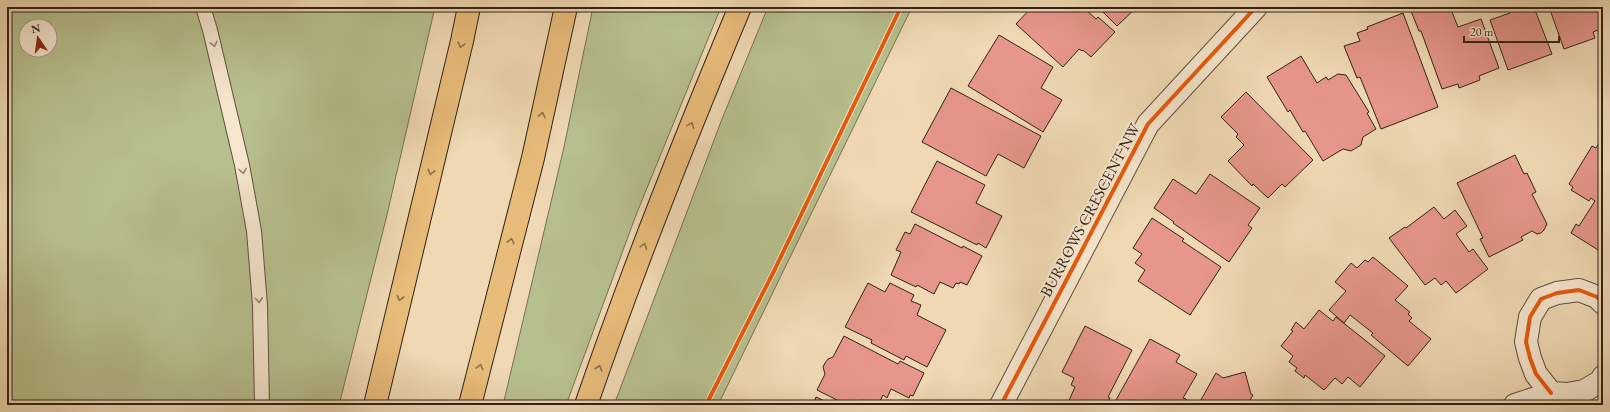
<svg xmlns="http://www.w3.org/2000/svg" width="1610" height="412" font-family="'EB Garamond',serif">
<style>
.green{fill:#b7bf8d;stroke:#747054;fill-rule:evenodd}
.building{fill:#e6968a;stroke:#31221a}
.lines{fill:none;stroke-linecap:round;stroke-linejoin:round}
.lane-casing{stroke:#605040;stroke-width:16}
.street-casing{stroke:#605040;stroke-width:24}
.highway-casing{stroke:#31221a;stroke-width:24}
.lane{stroke:#f5e6cd;stroke-width:14}
.street{stroke:#f5e6cd;stroke-width:22}
.highway{stroke:#e8bc79;stroke-width:22}
.cycleway-casing{stroke:#f5e6cd;stroke-width:6}
.cycleway{stroke:#e8590c;stroke-width:4}
.oneway{stroke:#938474}
.oneway2{stroke:#8c6f4a}
.labels{text-anchor:middle;dominant-baseline:central;stroke-width:4;stroke-linejoin:round;paint-order:stroke}
.street-label{font-size:16px;fill:#31221a;stroke:#f5e6cd}
</style>
<rect width="100%" height="100%" fill="#efd8b2"/>
<filter id="stains"><feTurbulence type="fractalNoise" baseFrequency=".005" numOctaves="4"/><feColorMatrix values="0 0 0 0 .2 0 0 0 0 .09 0 0 0 0 .02 0 0 0 .5 -.17"/></filter>
<radialGradient id="worn" r=".72"><stop offset=".6" stop-color="#630" stop-opacity="0"/><stop offset="1" stop-color="#630" stop-opacity=".3"/></radialGradient>
<g class="green">
<path d="M7 7H435L386 219 339 405H7ZM26 26H50V50H26Z"/>
<path d="M593 7H721L636 215 566 405H503L564 147Z"/>
<path d="M768 7H912L718 405H614L722 119Z"/>
</g>
<g class="building">
<path d="M1032 7H1083L1096 19 1098 17 1115 32 1091 57 1083 50 1082 51 1079 49 1063 67 1016 24Z"/>
<path d="M1098 7H1137L1117 26Z"/>
<path d="M1422 7H1450L1458 27 1481 19 1499 68 1479 76 1480 80 1459 88 1458 84 1442 89 1421 31H1419L1411 11Z"/>
<path d="M1508 7H1541L1535 10 1552 54 1508 70 1490 20 1510 13Z"/>
<path d="M1549 7H1603V28L1593 32 1595 38 1564 49Z"/>
<path d="M1403 13 1438 107 1381 129 1360 77 1357 78 1344 46 1360 41 1357 33 1368 29 1367 27Z"/>
<path d="M999 35 1053 67 1041 88 1062 100 1043 132 968 86Z"/>
<path d="M1301 56 1317 83 1326 77 1328 80 1338 74 1346 75 1369 112 1367 113 1376 129 1363 137 1361 145 1351 151 1343 149 1323 161 1305 131 1303 132 1290 110 1288 112 1267 77Z"/>
<path d="M951 88 1041 136 1024 168 998 154 986 176 922 142Z"/>
<path d="M1246 92 1313 160 1285 187 1282 184 1268 198 1253 184 1252 186 1228 161 1244 145 1236 137 1238 134 1221 117Z"/>
<path d="M1603 137V253L1571 233 1576 224 1579 226 1595 201 1591 198 1589 201 1571 190 1573 187 1569 184 1592 146 1596 148Z"/>
<path d="M1515 155 1524 174 1527 173 1536 192 1532 194 1547 224 1544 230 1541 233 1537 234 1532 231 1521 237 1523 240 1489 257 1480 239 1483 238 1457 183Z"/>
<path d="M937 161 985 185 976 203 1002 216 986 248 978 243 977 245 911 212Z"/>
<path d="M1210 174 1260 208 1248 225 1252 228 1229 262 1173 223 1174 222 1154 208 1173 179 1196 194Z"/>
<path d="M1434 207 1444 219 1455 210 1467 226 1456 234 1469 252 1473 249 1488 269 1456 293 1446 281 1441 285 1435 278 1425 285 1389 238 1405 227 1406 228Z"/>
<path d="M1152 218 1184 239 1182 241 1221 267 1190 315 1138 281 1145 270 1135 263 1142 254 1133 248Z"/>
<path d="M915 224 962 248 963 246 982 256 967 285 960 282 959 284 956 283 953 288 940 282 934 294 917 285 916 287 891 275 901 252 896 250 905 232 910 234Z"/>
<path d="M1373 257 1408 286 1395 300 1410 312 1408 314 1412 318 1409 321 1431 339 1408 366 1371 335 1373 333 1350 315 1344 323 1329 310 1346 291 1335 282 1351 263 1357 268 1365 260 1368 262Z"/>
<path d="M868 283 885 292 890 283 914 295 911 301 921 305 917 315 946 330 927 367 906 356 904 360 871 343 872 340 845 327Z"/>
<path d="M1319 310 1333 321 1336 317 1385 356 1360 387 1348 377 1342 384 1335 378 1324 390 1305 375 1304 378 1295 371 1297 368 1289 362 1293 356 1281 346 1293 331 1291 330 1296 322 1304 329Z"/>
<path d="M1085 326 1132 350 1108 397 1110 398 1106 405H1067L1075 387 1071 385 1074 378 1062 372Z"/>
<path d="M844 336 898 364 900 361 924 373 913 396 910 395 909 398 891 389 887 398 883 395 878 405H873L863 400 861 405H847L817 390 825 374 823 367 825 363 828 359 833 357Z"/>
<path d="M1150 339 1180 355 1176 362 1197 374 1183 398 1186 399 1185 405H1124L1116 400Z"/>
<path d="M1245 372 1251 394 1253 395 1247 405H1198L1216 373 1223 378Z"/>
<path d="M816 397 833 405H813Z"/>
</g>
<g class="lines">
<defs>
<path id="lane" d="M203 7 210 30 242 165 254 231 260 305 262 405"/>
<g id="street">
<path d="M1551 393 1536 374 1530 358 1526 342 1530 317 1541 299 1557 293 1579 290 1597 297 1603 303"/>
<path d="M1001 405 1148 124 1256 7"/>
<path d="M1515 405 1551 393 1567 394 1584 391 1601 381 1603 377"/>
</g>
<g id="highway">
<path d="M375 405 462 41 469 7"/>
<path d="M470 405 533 158 566 7"/>
<path d="M586 405C632 271 685 138 740 7"/>
</g>
</defs>
<use href="#lane" class="lane-casing"/>
<use href="#street" class="street-casing"/>
<use href="#highway" class="highway-casing"/>
<use href="#lane" class="lane"/>
<use href="#street" class="street"/>
<use href="#highway" class="highway"/>
<defs>
<g id="cycleway">
<path d="M1551 393 1536 374 1530 358 1526 342 1530 317 1541 299 1557 293 1579 290 1597 297 1603 303"/>
<path d="M706 405 775 269 901 7"/>
<path d="M1001 405 1148 124 1256 7"/>
</g>
</defs>
<use href="#cycleway" class="cycleway-casing"/>
<use href="#cycleway" class="cycleway"/>
</g>
<defs><path id="oneway-chevron" d="M-2-3.5L2.5 0L-2 3.5" fill="none" stroke-width="1.6" stroke-linecap="round" stroke-linejoin="round"/></defs>
<g class="oneway">
<use href="#oneway-chevron" transform="translate(214 44) rotate(77)"/>
<use href="#oneway-chevron" transform="translate(243 171) rotate(80)"/>
<use href="#oneway-chevron" transform="translate(259 300) rotate(86)"/>
</g>
<g class="oneway2">
<use href="#oneway-chevron" transform="translate(461 45) rotate(103)"/>
<use href="#oneway-chevron" transform="translate(542 115) rotate(-78)"/>
<use href="#oneway-chevron" transform="translate(691 125) rotate(-69)"/>
<use href="#oneway-chevron" transform="translate(431 172) rotate(104)"/>
<use href="#oneway-chevron" transform="translate(511 241) rotate(-76)"/>
<use href="#oneway-chevron" transform="translate(644 246) rotate(-69)"/>
<use href="#oneway-chevron" transform="translate(400 298) rotate(104)"/>
<use href="#oneway-chevron" transform="translate(480 367) rotate(-76)"/>
<use href="#oneway-chevron" transform="translate(599 368) rotate(-71)"/>
</g>
<g class="labels">
<g class="street-label">
<text transform="translate(1090 210) rotate(-62)">BURROWS CRESCENT NW</text>
</g>
</g>
<rect width="1610" height="412" fill="none" stroke="#efd8b2" stroke-width="24"/>
<rect x="8" y="8" width="1594" height="396" fill="none" stroke="#31221a" stroke-width="2"/>
<rect x="12" y="12" width="1586" height="388" fill="none" stroke="#31221a"/>
<g transform="translate(38 38) rotate(347)"><circle r="19" fill="#f5e6cd" stroke="#a79885"/>
<path d="M0-3L7 15L0 10L-7 15Z" fill="#8f2418"/>
<text y="-6" font-size="11" font-weight="bold" text-anchor="middle" fill="#31221a">N</text>
</g>
<path d="M1464 36v6h95v-6" fill="none" stroke="#31221a" stroke-width="2"/>
<text x="1470" y="36" font-size="12" fill="#31221a" stroke="#f5e6cd" stroke-width="3" paint-order="stroke">20 m</text>
<rect width="100%" height="100%" filter="url(#stains)"/>
<rect width="100%" height="100%" fill="url(#worn)"/>
</svg>
